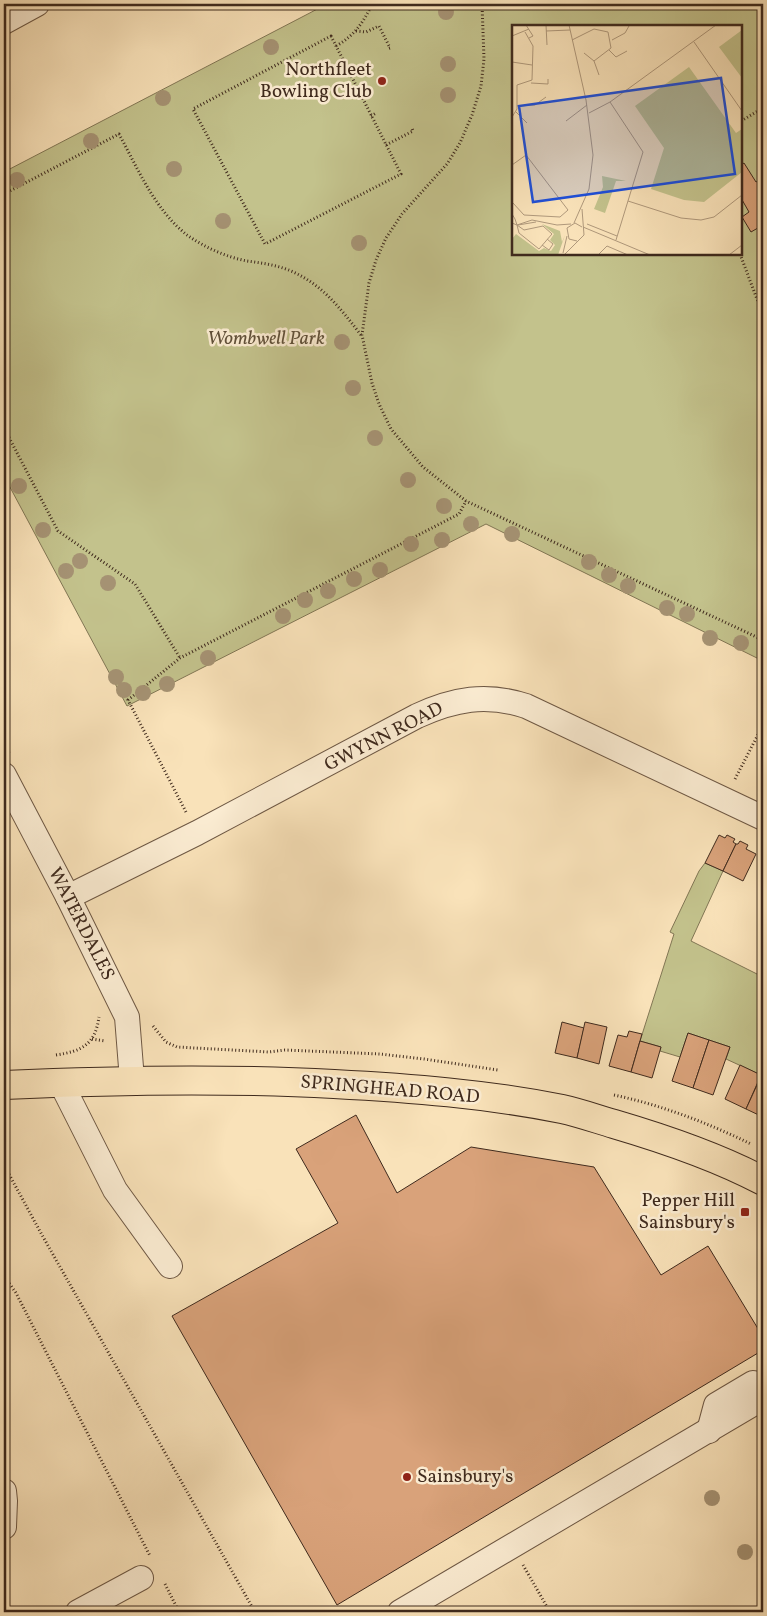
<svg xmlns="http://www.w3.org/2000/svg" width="767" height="1616" font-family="Vollkorn,serif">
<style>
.green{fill:#c3c28c;stroke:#817654;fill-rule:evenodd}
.building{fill:#d9a27a;stroke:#3f2a1d}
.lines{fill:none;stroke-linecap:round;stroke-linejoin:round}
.minor-casing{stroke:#6e5844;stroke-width:26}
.major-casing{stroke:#3f2a1d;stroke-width:30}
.path{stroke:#3f2a1d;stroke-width:3;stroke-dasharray:1 2.5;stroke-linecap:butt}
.minor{stroke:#fbecd2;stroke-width:24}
.major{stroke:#f9e2b9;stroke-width:28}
.tree{fill:#a59273}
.poi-dot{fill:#8f2418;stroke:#fbecd2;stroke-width:2}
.labels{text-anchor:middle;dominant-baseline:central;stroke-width:5;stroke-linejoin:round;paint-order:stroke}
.poi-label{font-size:19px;fill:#3f2a1d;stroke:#fbecd2;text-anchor:end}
.park-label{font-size:19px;font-style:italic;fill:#605039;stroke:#fbecd2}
.street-label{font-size:19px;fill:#3f2a1d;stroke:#fbecd2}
.inset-road{fill:none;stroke:#af987b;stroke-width:1}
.view{fill:#1d4ed8;fill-opacity:0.15;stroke:#1d4ed8;stroke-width:2.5}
.inset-edge{fill:none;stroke:#3f2a1d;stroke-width:2.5}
</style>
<rect width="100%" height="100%" fill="#f9e2b9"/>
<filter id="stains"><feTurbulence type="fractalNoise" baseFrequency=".004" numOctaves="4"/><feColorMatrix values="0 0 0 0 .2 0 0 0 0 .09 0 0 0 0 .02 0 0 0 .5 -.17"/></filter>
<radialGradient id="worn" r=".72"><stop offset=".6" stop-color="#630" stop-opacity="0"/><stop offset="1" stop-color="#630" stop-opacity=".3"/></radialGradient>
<g class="green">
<path d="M327 4H763V661L486 524 127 706 4 476V172ZM513 26H741V254H513Z"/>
<path d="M705 863 723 871 691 941 763 977V1072L761 1075 726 1059 730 1047 688 1033 680 1057 660 1051 661 1047 640 1041 674 934 670 932 699 871Z"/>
</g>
<g class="building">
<path d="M744 163 756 182 763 178V225L751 232 742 217 749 212 741 198V165Z"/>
<path d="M719 835 725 838 727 835 735 839 733 842 736 844 723 871 705 863Z"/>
<path d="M740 841 748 845 746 849 756 854 743 881 723 871 736 844H738Z"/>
<path d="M562 1022 584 1028 577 1058 555 1053Z"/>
<path d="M585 1022 607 1027 599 1064 577 1058Z"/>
<path d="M629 1031 642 1034 631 1072 609 1066 618 1035 627 1037Z"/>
<path d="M688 1033 709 1040 693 1088 672 1081Z"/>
<path d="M709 1040 730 1047 713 1095 693 1088Z"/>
<path d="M640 1041 661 1047 652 1078 631 1072Z"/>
<path d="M740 1065 761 1075 746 1109 725 1099Z"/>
<path d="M763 1072V1117L746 1109Z"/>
<path d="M356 1115 397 1193 471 1147 594 1167 661 1275 708 1246 763 1337V1350L337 1605 172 1316 338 1223 296 1149Z"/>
</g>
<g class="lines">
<defs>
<g id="minor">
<path d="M4 22 37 4"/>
<path d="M4 775 68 897 127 1017 132 1080"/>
<path d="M68 897 197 833 417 716C454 699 486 693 526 706L763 818"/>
<path d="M61 1083 115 1190 170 1266"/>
<path d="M709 1431 716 1405 753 1383 763 1385"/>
<path d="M4 1491 5 1501 4 1527"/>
<path d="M78 1612 141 1578"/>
<path d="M400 1612 763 1398"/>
</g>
<path id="major" d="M4 1085C114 1080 224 1078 334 1084 410 1088 487 1094 562 1109 580 1113 597 1119 614 1124 665 1139 716 1156 763 1181"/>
</defs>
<use href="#minor" class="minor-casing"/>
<use href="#major" class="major-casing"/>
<g class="path">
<path d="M482 4 484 59 481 86 472 115 460 143 447 164 402 214 386 238 376 260 369 283 362 335 372 383 379 404 391 429 423 467 466 501 763 640"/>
<path d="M356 31 366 32 379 26 390 48 387 49"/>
<path d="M331 36 401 174 265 244 193 109Z"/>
<path d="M336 46C354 36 364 22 372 4"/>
<path d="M371 116 376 113"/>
<path d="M741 121 763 108"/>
<path d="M386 145 413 131 412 128"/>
<path d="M4 194 119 134C138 169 155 210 187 235 204 247 226 257 247 261 262 263 277 265 291 271 323 285 340 308 361 335"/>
<path d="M740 254 763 315"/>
<path d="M4 428 58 531 135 584 180 658"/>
<path d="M4 743 9 753"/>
<path d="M735 779 763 725"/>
<path d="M186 812 128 700 180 658 459 514 466 501"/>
<path d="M153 1026 166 1042 177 1047 269 1052 285 1050 380 1054 424 1059 498 1070"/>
<path d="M92 1039 105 1041"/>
<path d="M56 1055C82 1051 95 1045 99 1017"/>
<path d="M614 1095C661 1105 708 1123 751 1144"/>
<path d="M4 1165 42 1235 255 1612"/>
<path d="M4 1280H7L16 1293 150 1556"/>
<path d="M523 1565 550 1612"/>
<path d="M165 1584 179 1612"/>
</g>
<use href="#minor" class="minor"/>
<use href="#major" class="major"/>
</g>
<g class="tree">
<circle cx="446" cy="12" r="8"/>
<circle cx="271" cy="47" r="8"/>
<circle cx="448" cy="64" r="8"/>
<circle cx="448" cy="95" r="8"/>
<circle cx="163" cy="98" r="8"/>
<circle cx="91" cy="141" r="8"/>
<circle cx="174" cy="169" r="8"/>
<circle cx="17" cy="180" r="8"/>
<circle cx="223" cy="221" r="8"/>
<circle cx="359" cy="243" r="8"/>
<circle cx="342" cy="342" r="8"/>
<circle cx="353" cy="388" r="8"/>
<circle cx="375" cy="438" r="8"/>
<circle cx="408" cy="480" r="8"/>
<circle cx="19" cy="486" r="8"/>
<circle cx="444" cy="506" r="8"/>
<circle cx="471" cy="524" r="8"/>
<circle cx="43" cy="530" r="8"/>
<circle cx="512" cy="534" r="8"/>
<circle cx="442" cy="540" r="8"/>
<circle cx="411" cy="544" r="8"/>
<circle cx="80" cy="561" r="8"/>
<circle cx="589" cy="562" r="8"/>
<circle cx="380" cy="570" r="8"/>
<circle cx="66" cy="571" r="8"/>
<circle cx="609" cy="575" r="8"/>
<circle cx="354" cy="579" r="8"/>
<circle cx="108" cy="583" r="8"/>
<circle cx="628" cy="586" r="8"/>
<circle cx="328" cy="591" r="8"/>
<circle cx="305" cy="600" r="8"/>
<circle cx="667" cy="608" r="8"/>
<circle cx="687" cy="614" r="8"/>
<circle cx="283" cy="616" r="8"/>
<circle cx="710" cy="638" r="8"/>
<circle cx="741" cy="643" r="8"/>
<circle cx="208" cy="658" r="8"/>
<circle cx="116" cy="677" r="8"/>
<circle cx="167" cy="684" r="8"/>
<circle cx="124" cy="690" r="8"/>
<circle cx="143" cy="693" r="8"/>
<circle cx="712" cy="1498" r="8"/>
<circle cx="745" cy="1552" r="8"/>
</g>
<g class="poi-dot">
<circle cx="382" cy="81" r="5"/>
<rect x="740" y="1207" width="10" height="10" rx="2.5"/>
<circle cx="407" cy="1477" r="5"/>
</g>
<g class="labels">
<g class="poi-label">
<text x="372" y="70">Northfleet<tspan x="372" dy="22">Bowling Club</tspan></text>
<text x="735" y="1201">Pepper Hill<tspan x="735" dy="22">Sainsbury's</tspan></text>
<text x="417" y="1477" text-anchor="start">Sainsbury's</text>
</g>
<g class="park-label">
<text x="266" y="339">Wombwell Park</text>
</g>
<g class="street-label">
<text transform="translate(384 737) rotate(-27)">GWYNN ROAD</text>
<text transform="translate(81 924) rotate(63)">WATERDALES</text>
<text transform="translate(390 1090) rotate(5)">SPRINGHEAD ROAD</text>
</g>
</g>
<g transform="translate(512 25)">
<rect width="230" height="230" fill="#f9e2b9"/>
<path d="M230 5V53L207 22ZM177 42 224 108 230 104V147L192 177 172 175 139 164 152 123 123 81ZM90 151 114 156H104L93 188 82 184 91 162ZM30 199 48 206 50 217 53 210 46 230H0V214L4 209 27 226 32 223 39 226 43 220 38 215 42 209Z" fill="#c3c28c"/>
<path class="inset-road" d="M14 0 21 11 17 13M34 0 35 20M57 0 74 75 81 130 77 164 62 198M34 6 58 5M0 11 17 4M60 15 82 4 96 7 99 23 82 36M100 15 113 8 117 1M182 17 230 86M97 25 104 32 115 26M72 28 82 36 87 50M0 37 20 40M19 58 36 59V54M98 77 131 127 104 215M5 81 23 80 34 72M4 87 15 98M77 88 98 77 204 0M0 92 5 84V60L20 55 21 21 13 7M54 96 75 80M0 140 14 130 56 185 48 192 12 190 1 178M116 176 169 193 189 195 202 192 230 170M0 189 3 194 5 200 7 208 27 224 40 209 31 201 12 205 5 200 0 198M75 199 105 211M5 200 20 195 45 200 59 199M6 200 24 197M71 202 138 230M65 216 57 214 55 203 63 198 70 202M30 220 37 225 41 219 35 214M51 228 55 211M52 230 72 210 70 184M86 230 95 221 116 230M217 230 230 220"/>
<path class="view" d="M209 53 223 149 21 177 7 81Z"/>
<rect width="230" height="230" class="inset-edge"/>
</g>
<rect width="767" height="1616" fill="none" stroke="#f9e2b9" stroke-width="20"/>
<rect x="5" y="5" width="757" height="1606" fill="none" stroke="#3f2a1d" stroke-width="2.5"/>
<rect x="10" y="10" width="747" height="1596" fill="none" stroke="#3f2a1d"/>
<rect width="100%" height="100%" filter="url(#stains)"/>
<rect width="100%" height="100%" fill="url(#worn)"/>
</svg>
